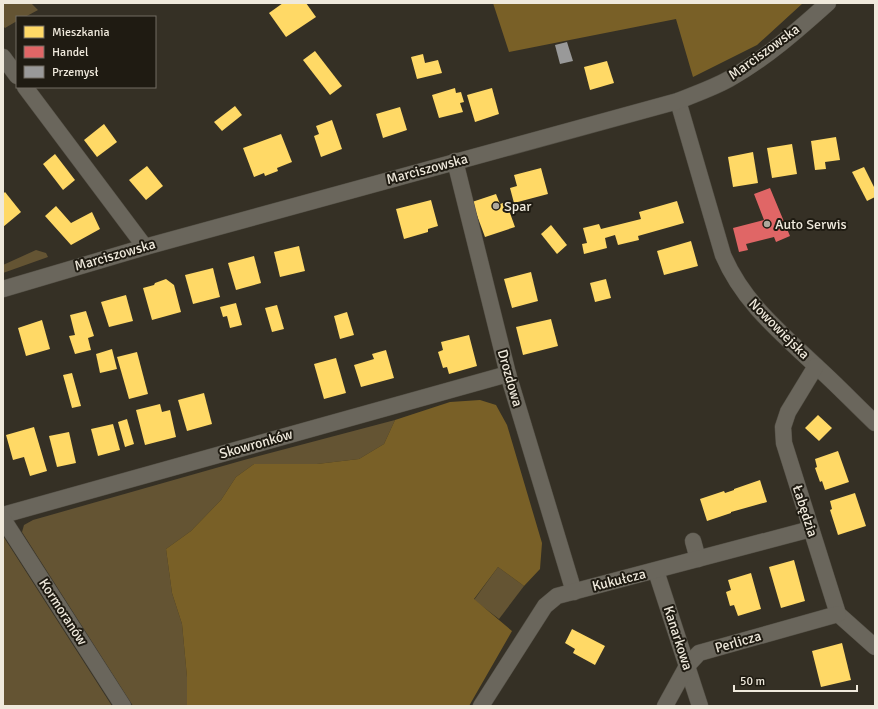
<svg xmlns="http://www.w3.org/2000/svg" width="878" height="709" font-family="Signika,sans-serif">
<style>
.green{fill:#645433}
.forest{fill:#796027}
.homes{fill:#ffd966}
.shops{fill:#e06666}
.industry{fill:#999}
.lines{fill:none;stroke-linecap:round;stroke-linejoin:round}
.minor-casing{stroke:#524e44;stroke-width:17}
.minor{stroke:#6a665c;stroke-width:16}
.poi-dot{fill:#aea89c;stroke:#1f1b12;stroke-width:1.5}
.labels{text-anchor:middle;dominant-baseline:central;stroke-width:4;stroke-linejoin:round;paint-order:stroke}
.street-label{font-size:14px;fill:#efe9dc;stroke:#1f1b12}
.poi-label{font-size:14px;fill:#efe9dc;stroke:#1f1b12;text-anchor:start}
</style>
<rect width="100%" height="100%" fill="#353025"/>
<g class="green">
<path d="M3 3H31L38 10 25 17H17V21L5 28 3 26Z"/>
<path d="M36 250 46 253 48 257 3 273V265Z"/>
<path d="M395 420 384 444 359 459 317 464H254L236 477 221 500 191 531 166 549 172 593 182 624 187 677V706H133L22 532 24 525 33 520 244 460Z"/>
<path d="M3 536 14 553 112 706H3Z"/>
<path d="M498 567 524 586 499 619 474 600Z"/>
</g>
<g class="forest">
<path d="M493 3H803L757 45 693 77 676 19 509 52Z"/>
<path d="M480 400 496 405 507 425 542 543 540 569 524 586 498 567 474 599 512 631 469 706H187V677L182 624 172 593 166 549 191 531 221 500 236 477 254 464H317L359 459 384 444 395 420 450 402Z"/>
</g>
<g class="homes">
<path d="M283 3H306L316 17 286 37 269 13Z"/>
<path d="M315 51 342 86 330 95 303 60Z"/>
<path d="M423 54 425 63 438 60 442 73 417 79 411 57Z"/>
<path d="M607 61 614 83 590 90 584 67Z"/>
<path d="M455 88 456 93 461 92 464 102 460 103 463 112 439 118 432 95Z"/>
<path d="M492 88 499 114 475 122 467 95Z"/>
<path d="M235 106 242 115 222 131 214 122Z"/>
<path d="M400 107 407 130 383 138 376 114Z"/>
<path d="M332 120 342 149 321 157 314 136 319 134 316 126Z"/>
<path d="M104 124 117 142 97 157 84 140Z"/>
<path d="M281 134 292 162 277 168 278 171 265 176 264 173 254 177 243 148Z"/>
<path d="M836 137 840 160 825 162 826 169 815 170 811 141Z"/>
<path d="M792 144 797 174 772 178 767 148Z"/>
<path d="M753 152 758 183 733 187 728 157Z"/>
<path d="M55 154 75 180 63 190 43 164Z"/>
<path d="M147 166 163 186 146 200 129 180Z"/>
<path d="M864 167 875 189V197L867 201 852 172Z"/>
<path d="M541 168 548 194 514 203 510 188 517 186 514 175Z"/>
<path d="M5 192 21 212 3 227V194Z"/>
<path d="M496 194 500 204 506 202 515 227 485 237 472 202Z"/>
<path d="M431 200 438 226 428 229V232L404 239 396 209Z"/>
<path d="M677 201 684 223 638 236 639 240 618 245 615 235 605 238 607 248 584 254 582 244 587 243 583 228 599 224 601 229 641 219 639 212Z"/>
<path d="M56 206 71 223 92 212 100 229 71 245 45 216Z"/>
<path d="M551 225 567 245 557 254 541 234Z"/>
<path d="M691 241 698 266 664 275 657 251Z"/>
<path d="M299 246 305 271 280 277 274 252Z"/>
<path d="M254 256 261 283 236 290 228 263Z"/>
<path d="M213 268 220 297 193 304 185 275Z"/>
<path d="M531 272 538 301 512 308 504 279Z"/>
<path d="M166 279 174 285 181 312 152 320 143 288 154 285 155 283Z"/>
<path d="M606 279 611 298 595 302 590 283Z"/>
<path d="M126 295 133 321 109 327 101 302Z"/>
<path d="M236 303 242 325 230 328 227 316 223 317 220 307Z"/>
<path d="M277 305 284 329 272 332 265 308Z"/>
<path d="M86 311 94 336 88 338 91 350 75 354 69 336 75 335 70 315Z"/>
<path d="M347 312 354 335 340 339 334 316Z"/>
<path d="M551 319 558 346 523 355 516 327Z"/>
<path d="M42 320 50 349 26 356 18 328Z"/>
<path d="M469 335 477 366 449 374 447 367 443 368 438 352 443 350 441 342Z"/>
<path d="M112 349 117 369 100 373 96 354Z"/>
<path d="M386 350 394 378 361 387 354 365 374 359 372 354Z"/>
<path d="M137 352 148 394 129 399 117 357Z"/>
<path d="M336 358 346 393 324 399 314 364Z"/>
<path d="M72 373 81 406 72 408 63 375Z"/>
<path d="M204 393 212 424 187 431 178 400Z"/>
<path d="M160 404 162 412 170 410 176 437 145 445 136 410Z"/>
<path d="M818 415 832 428 819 441 805 428Z"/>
<path d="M127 419 134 444 125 447 118 422Z"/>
<path d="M113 424 120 450 98 456 91 429Z"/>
<path d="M34 427 47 471 30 476 24 457 13 460 6 435Z"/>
<path d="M69 432 76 463 57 467 49 436Z"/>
<path d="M838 451 849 482 825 490 822 481 820 482 815 468 817 467 815 459Z"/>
<path d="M760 480 767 502 731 512V513L707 521 700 499 724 491 725 493 734 490V489Z"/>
<path d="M855 493 866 526 838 535 830 510 832 509 830 501Z"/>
<path d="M794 560 805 601 781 608 769 567Z"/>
<path d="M751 573 761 609 738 616 734 605 730 606 726 592 731 590 728 580Z"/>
<path d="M572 629 605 646 595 665 573 653 575 649 565 643Z"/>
<path d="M842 643 851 680 821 687 812 651Z"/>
</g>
<path class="shops" d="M770 188 790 236 776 242 774 237 746 244 748 250 739 252 733 228 764 220 754 194Z"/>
<path class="industry" d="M567 42 573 61 560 64 555 45Z"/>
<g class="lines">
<defs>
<g id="minor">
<path d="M3 57 17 76"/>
<path d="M25 87 145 247"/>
<path d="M678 101 723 255C743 302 780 332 816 366 836 384 855 404 875 423"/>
<path d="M455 161 508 374 574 592"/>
<path d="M3 289 145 247 678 101C695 94 713 88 729 79 765 59 798 30 828 3"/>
<path d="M816 366 788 412 783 427 784 443 838 614 875 647"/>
<path d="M3 515 508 374"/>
<path d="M3 519 123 706"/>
<path d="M693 541 698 559"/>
<path d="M656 571 700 706"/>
<path d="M481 706 545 606 557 596 811 529"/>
<path d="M665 706 687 666 699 653 838 614"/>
</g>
</defs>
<use href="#minor" class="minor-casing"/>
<use href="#minor" class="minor"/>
</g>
<g class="poi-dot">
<circle cx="496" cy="206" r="4"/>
<circle cx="767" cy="224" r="4"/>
</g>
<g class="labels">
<g class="street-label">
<text transform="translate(764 52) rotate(-36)">Marciszowska</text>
<text transform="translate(427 169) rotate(-15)">Marciszowska</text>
<text transform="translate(115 255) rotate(-16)">Marciszowska</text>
<text transform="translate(779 329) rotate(45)">Nowowiejska</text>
<text transform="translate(510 378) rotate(74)">Drozdowa</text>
<text transform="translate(256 444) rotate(-16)">Skowronków</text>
<text transform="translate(805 511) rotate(72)">Łabędzia</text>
<text transform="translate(619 580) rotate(-14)">Kukułcza</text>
<text transform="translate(63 612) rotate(57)">Kormoranów</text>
<text transform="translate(678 638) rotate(72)">Kanarkowa</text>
<text transform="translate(738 642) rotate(-16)">Perlicza</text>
</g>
<g class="poi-label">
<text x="504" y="206">Spar</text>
<text x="775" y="224">Auto Serwis</text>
</g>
</g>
<rect width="878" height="709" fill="none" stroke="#efe9dc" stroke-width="8"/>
<rect x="16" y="16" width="140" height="72" fill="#1f1b12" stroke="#726d63"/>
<rect x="24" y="26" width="20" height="12" fill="#ffd966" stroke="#726d63"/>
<text x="52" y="36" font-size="12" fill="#efe9dc">Mieszkania</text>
<rect x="24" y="46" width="20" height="12" fill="#e06666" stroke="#726d63"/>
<text x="52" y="56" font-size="12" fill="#efe9dc">Handel</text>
<rect x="24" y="66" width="20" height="12" fill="#999999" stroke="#726d63"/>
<text x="52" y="76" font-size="12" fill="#efe9dc">Przemysł</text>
<path d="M734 685v6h123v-6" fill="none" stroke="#efe9dc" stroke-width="2"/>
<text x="740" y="685" font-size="12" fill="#efe9dc" stroke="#1f1b12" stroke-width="3" paint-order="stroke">50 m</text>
</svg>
